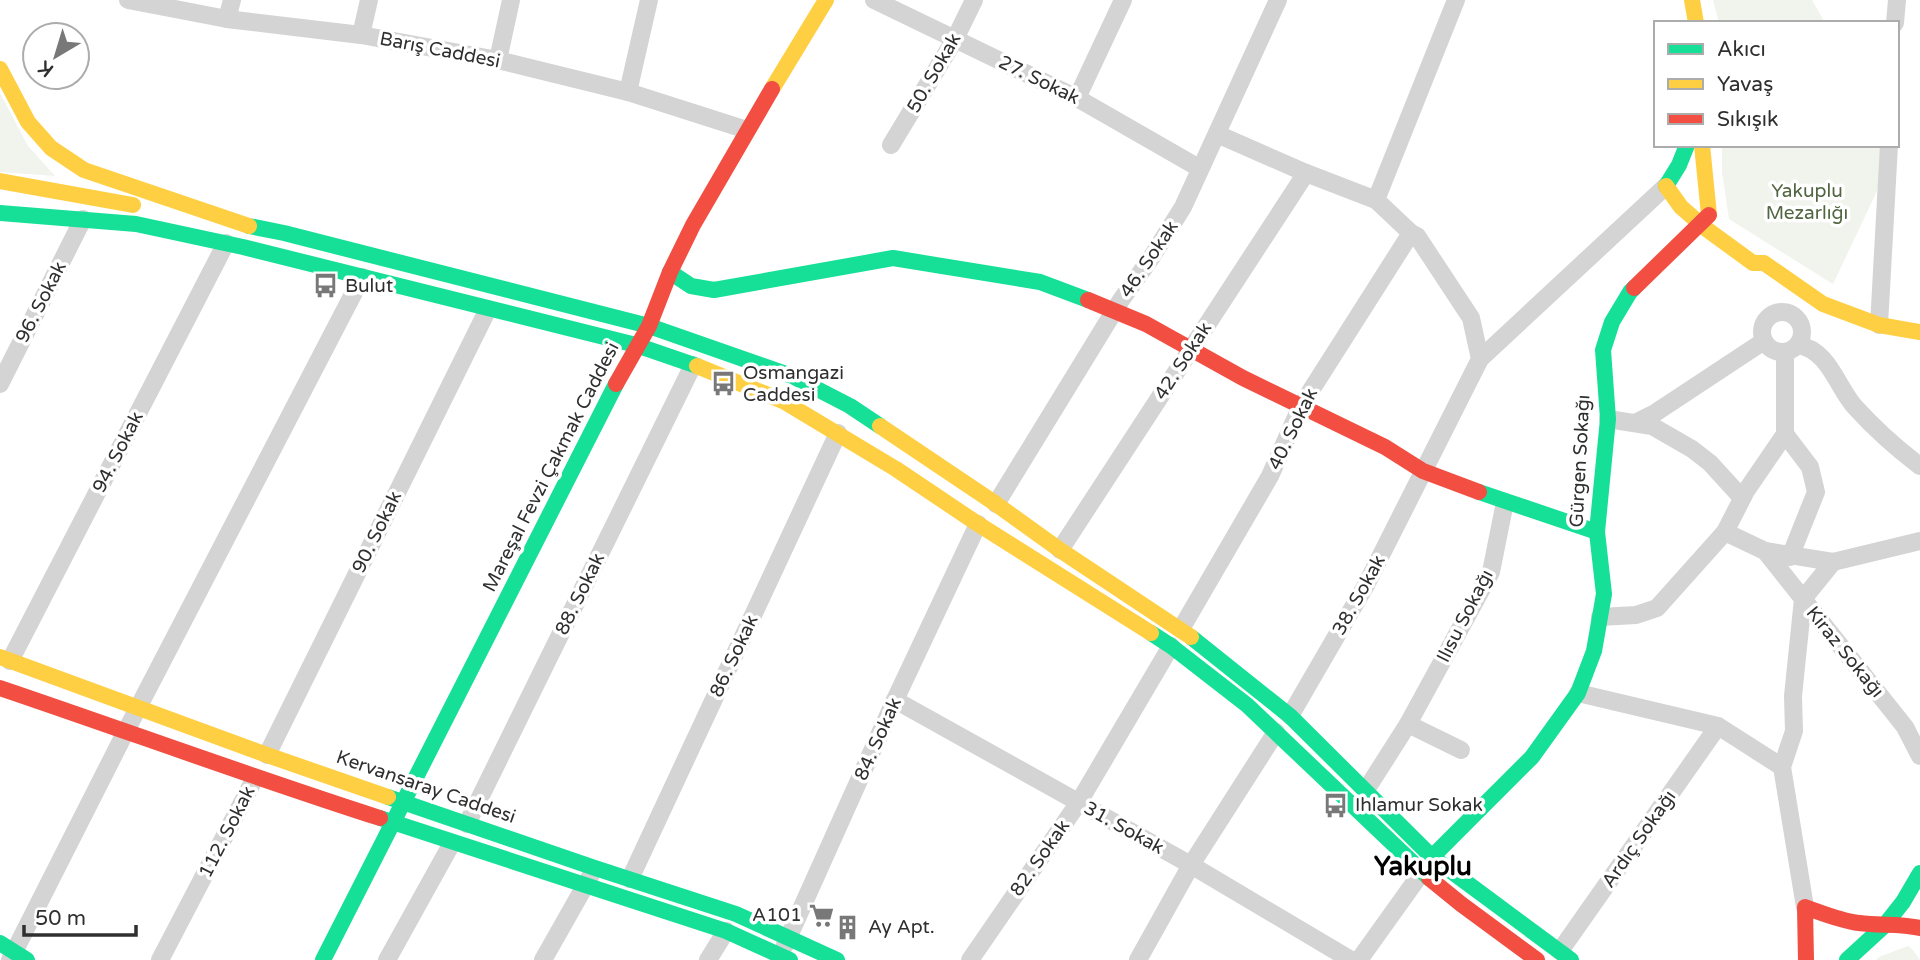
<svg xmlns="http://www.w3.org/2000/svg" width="1920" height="960" font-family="'Varela Round',sans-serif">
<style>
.green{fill:#f1f3ed}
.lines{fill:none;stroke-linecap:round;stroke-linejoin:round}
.street{stroke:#d4d4d4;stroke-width:18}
.fast{stroke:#16e098;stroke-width:16}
.slow{stroke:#ffcf43;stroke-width:16}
.jam{stroke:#f24e42;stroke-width:16}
.labels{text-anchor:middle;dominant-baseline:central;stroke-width:7;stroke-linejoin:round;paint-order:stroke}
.street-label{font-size:19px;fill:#2f2f2f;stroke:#fff}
.park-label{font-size:19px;fill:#526641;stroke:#fff}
.poi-label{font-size:19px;fill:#2f2f2f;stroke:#fff;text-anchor:start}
.district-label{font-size:26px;font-weight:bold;fill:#000;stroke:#fff}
</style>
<rect width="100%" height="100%" fill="#fff"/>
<g class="green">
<path d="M1713 0H1812L1825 23H1719Z"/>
<path d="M0 93 28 146 55 176 0 172Z"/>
<path d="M1722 145H1887V170L1833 284 1729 219 1722 172Z"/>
<path d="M1908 946 1912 949 1920 960H1876L1879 957Z"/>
</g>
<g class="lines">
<g class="street">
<path d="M128 0 227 19 361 35 498 60 628 92 747 130"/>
<path d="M874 0 1077 98 1199 168"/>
<path d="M227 19 232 0"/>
<path d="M1895 23 1897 0"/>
<path d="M361 35 369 0"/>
<path d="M498 60 511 0"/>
<path d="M628 92 649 0"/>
<path d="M1077 98 1123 0"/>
<path d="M1217 134 1306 173 1376 200"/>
<path d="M891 145 955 39 974 0"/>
<circle cx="1782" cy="332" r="20"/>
<path d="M1879 325 1889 145"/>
<path d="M1798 345C1829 350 1837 387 1855 407 1875 429 1896 448 1920 466"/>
<path d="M1785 352V434L1810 467 1816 492 1790 557"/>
<path d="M1480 359 1666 186"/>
<path d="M0 384 83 219"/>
<path d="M1608 419 1652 426 1692 449 1710 463 1742 498"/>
<path d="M1635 423 1655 413 1764 341"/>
<path d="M996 504 1121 300 1151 258 1183 207 1278 0"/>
<path d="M1725 532 1746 491 1785 434"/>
<path d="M1060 550 1306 173"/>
<path d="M1765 551 1905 727 1920 756"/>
<path d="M1803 599 1793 696 1794 731 1782 767 1805 907"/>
<path d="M1803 599 1833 562 1920 541"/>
<path d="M1600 617 1636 615 1657 608 1725 532 1765 551 1833 562"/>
<path d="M1181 629 1270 476 1301 406 1411 233"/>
<path d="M10 661 226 243"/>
<path d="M1578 693 1718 726 1782 767"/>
<path d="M895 700 1191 865 1351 960"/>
<path d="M1290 716 1366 585 1480 359 1471 318 1417 236 1411 233 1376 200 1456 0"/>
<path d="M1408 724 1461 750"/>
<path d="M267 755 488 309"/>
<path d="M1366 790 1408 724 1491 572 1505 502"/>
<path d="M467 824 693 365"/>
<path d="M630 879 838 433"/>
<path d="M785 945 895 700 978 524"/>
<path d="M1560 951 1718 726"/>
<path d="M10 960 126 731 362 277"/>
<path d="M160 960 255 778"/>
<path d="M387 960 452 843"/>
<path d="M543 960 590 877"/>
<path d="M708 960 726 931"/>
<path d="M970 960 1079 802 1171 646"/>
<path d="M1138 960 1191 865 1276 732"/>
<path d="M1359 960 1422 872"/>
</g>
<g class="fast">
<path d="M1666 186 1679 165 1687 145"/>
<path d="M0 213 136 224 243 247 636 345 697 366"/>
<path d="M249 226 284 233 649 326 792 376 850 406 880 426"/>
<path d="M670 272 691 286 714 290 893 258 1040 282 1088 300"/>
<path d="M1479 492 1597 532"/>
<path d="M1151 633 1171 646 1247 705 1429 878"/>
<path d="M1191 637 1290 716 1432 857 1571 960"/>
<path d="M388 797 595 868 736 914 837 960"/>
<path d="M380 818 726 931 790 960"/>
<path d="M1432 857 1532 757 1578 693 1594 651 1604 594 1597 532 1608 419 1603 350 1612 322 1630 292 1634 288"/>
<path d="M0 943 27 960"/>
<path d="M323 960 616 384"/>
<path d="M1847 960 1884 926 1903 902 1920 873"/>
</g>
<g class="slow">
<path d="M1692 0 1696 23"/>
<path d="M0 69 28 122 51 148 84 170 249 226"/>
<path d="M772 89 826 0"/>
<path d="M1702 145 1709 215"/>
<path d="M0 181 133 205"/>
<path d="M1666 186 1681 207 1705 228 1753 263H1764L1823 304 1879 325 1920 332"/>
<path d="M697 366 783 401 896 469 978 524 1151 633"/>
<path d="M880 426 996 504 1060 550 1191 637"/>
<path d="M0 657 267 755 388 797"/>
</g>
<g class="jam">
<path d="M1634 288 1709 215"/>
<path d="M1088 300 1146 324 1243 378 1385 447 1423 471 1479 492"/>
<path d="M616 384 649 326 670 272 693 225 772 89"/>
<path d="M0 688C127 731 252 777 380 818"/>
<path d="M1429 878 1461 904 1537 960"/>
<path d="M1806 960 1805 907C1822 913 1841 921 1859 923 1879 926 1900 923 1920 928"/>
</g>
</g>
<defs>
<symbol id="bus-bare" viewBox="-9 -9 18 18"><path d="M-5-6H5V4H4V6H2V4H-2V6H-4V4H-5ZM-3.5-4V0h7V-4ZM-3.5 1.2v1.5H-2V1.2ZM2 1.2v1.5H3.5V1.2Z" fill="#787878" stroke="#fff" stroke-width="2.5" paint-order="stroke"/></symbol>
<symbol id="supermarket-bare" viewBox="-9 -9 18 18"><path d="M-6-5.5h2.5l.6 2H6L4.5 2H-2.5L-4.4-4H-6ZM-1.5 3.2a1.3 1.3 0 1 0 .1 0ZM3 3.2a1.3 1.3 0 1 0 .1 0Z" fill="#787878" stroke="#fff" stroke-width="2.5" paint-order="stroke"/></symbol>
<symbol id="building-bare" viewBox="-9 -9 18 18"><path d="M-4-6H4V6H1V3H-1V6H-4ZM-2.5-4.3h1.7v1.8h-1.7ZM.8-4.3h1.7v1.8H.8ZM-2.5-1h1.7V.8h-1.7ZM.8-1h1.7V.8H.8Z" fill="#787878" stroke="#fff" stroke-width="2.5" paint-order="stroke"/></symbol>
</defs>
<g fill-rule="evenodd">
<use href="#bus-bare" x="308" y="268" width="35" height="35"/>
<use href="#bus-bare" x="706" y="366" width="35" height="35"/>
<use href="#bus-bare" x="1318" y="788" width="35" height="35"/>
<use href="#supermarket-bare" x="804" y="898" width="35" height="35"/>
<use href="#building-bare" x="830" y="910" width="35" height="35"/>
</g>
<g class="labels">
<g class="street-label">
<text transform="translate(440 50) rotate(11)">Barış Caddesi</text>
<text transform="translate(934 73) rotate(-60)">50. Sokak</text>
<text transform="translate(1039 80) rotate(26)">27. Sokak</text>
<text transform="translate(1149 259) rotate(-56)">46. Sokak</text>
<text transform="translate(41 302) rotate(-63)">96. Sokak</text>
<text transform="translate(1183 361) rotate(-57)">42. Sokak</text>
<text transform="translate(1293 429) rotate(-64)">40. Sokak</text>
<text transform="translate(118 452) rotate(-63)">94. Sokak</text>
<text transform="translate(1580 461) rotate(-87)">Gürgen Sokağı</text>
<text transform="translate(551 467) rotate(-63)">Mareşal Fevzi Çakmak Caddesi</text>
<text transform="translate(377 532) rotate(-64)">90. Sokak</text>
<text transform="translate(580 594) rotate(-64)">88. Sokak</text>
<text transform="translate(1359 595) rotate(-61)">38. Sokak</text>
<text transform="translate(1465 616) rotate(-63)">Ilısu Sokağı</text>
<text transform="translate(1845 652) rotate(51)">Kiraz Sokağı</text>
<text transform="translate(734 656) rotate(-65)">86. Sokak</text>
<text transform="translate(878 739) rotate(-66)">84. Sokak</text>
<text transform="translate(426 787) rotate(19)">Kervansaray Caddesi</text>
<text transform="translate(1124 828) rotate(29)">31. Sokak</text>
<text transform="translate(227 832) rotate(-63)">112. Sokak</text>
<text transform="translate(1639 839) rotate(-55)">Ardıç Sokağı</text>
<text transform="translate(1040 858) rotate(-55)">82. Sokak</text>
</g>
<g class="park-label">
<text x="1807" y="191">Yakuplu<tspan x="1807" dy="22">Mezarlığı</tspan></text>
</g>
<g class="poi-label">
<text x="345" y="286">Bulut</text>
<text x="743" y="373">Osmangazi<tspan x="743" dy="22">Caddesi</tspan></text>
<text x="1355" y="805">Ihlamur Sokak</text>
<text x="802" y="915" text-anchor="end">A101</text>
<text x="868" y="927">Ay Apt.</text>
</g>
<g class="district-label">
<text x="1423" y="866">Yakuplu</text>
</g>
</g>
<rect x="1654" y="21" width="245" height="126" fill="#ffffff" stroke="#acacac" stroke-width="2"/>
<rect x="1668" y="44" width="35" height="10" fill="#16e098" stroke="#acacac" stroke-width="2"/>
<text x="1717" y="56" font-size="21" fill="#2f2f2f">Akıcı</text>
<rect x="1668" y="79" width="35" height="10" fill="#ffcf43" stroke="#acacac" stroke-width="2"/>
<text x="1717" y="91" font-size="21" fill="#2f2f2f">Yavaş</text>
<rect x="1668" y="114" width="35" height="10" fill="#f24e42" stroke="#acacac" stroke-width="2"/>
<text x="1717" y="126" font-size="21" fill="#2f2f2f">Sıkışık</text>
<g transform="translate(56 56) rotate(218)"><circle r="33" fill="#ffffff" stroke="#acacac" stroke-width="2"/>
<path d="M0-5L12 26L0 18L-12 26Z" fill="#787878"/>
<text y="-10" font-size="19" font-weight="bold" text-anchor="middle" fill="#2f2f2f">K</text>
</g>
<path d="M24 925v10h112v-10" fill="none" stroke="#2f2f2f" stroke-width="3.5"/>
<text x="35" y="925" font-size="21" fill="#2f2f2f" stroke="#ffffff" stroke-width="5" paint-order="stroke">50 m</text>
</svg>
